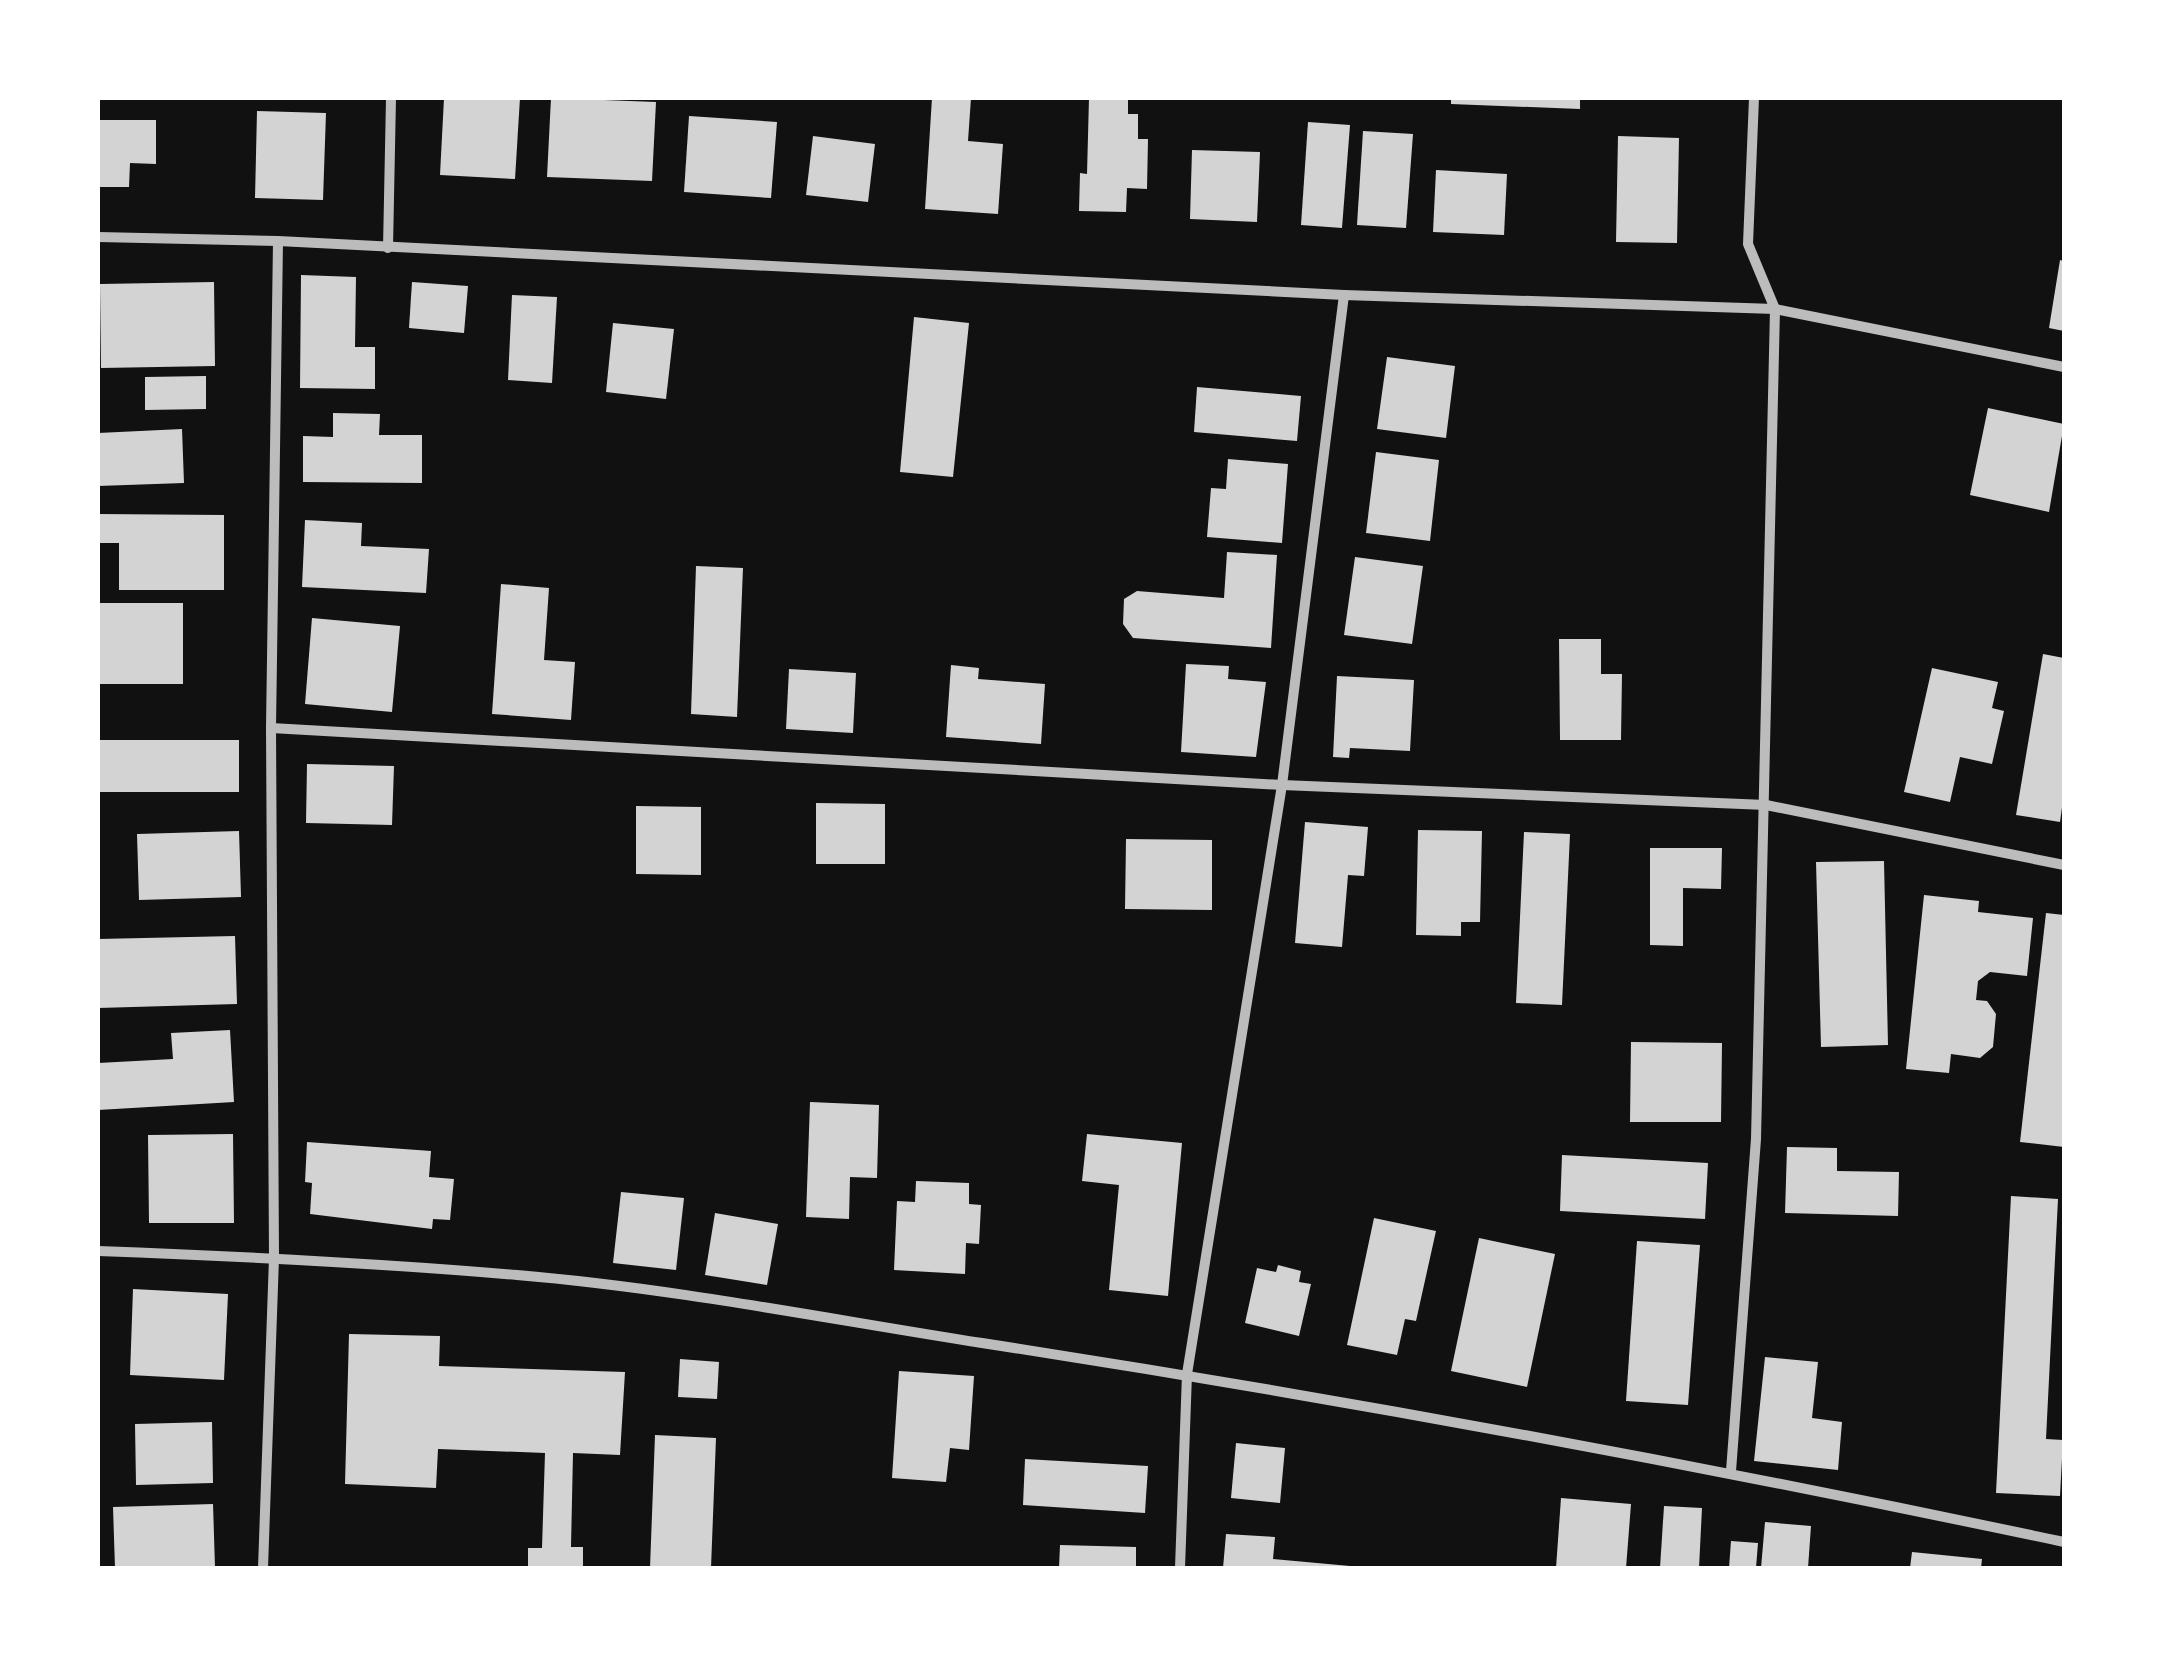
<svg xmlns="http://www.w3.org/2000/svg" width="2162" height="1666" font-family="'Source Serif 4',serif">
<style>
.building{fill:#d3d3d3}
.lines{fill:none;stroke-linecap:round;stroke-linejoin:round}
.minor{stroke:#bcbcbc;stroke-width:10}
</style>
<rect width="100%" height="100%" fill="#111"/>
<g class="building">
<path d="M444 98H520L515 179 440 175Z"/>
<path d="M551 98 656 102 652 181 547 177Z"/>
<path d="M932 98H971L968 141 1003 144 998 214 925 209Z"/>
<path d="M1089 98H1128V114H1138V139H1148L1147 189 1127 188 1126 212 1079 211 1080 173 1087 174Z"/>
<path d="M1451 98H1580V109L1451 104Z"/>
<path d="M257 111 326 113 323 200 255 198Z"/>
<path d="M689 116 777 122 771 198 684 192Z"/>
<path d="M98 120H156V164L130 163 129 187H98Z"/>
<path d="M1308 122 1350 125 1342 228 1301 225Z"/>
<path d="M1363 131 1413 134 1406 228 1357 225Z"/>
<path d="M813 136 875 144 868 202 806 195Z"/>
<path d="M1618 136 1679 138 1677 243 1616 242Z"/>
<path d="M1192 150 1260 152 1257 222 1190 219Z"/>
<path d="M1436 170 1507 174 1504 235 1433 232Z"/>
<path d="M2060 260 2064 261V331L2049 328Z"/>
<path d="M301 275 356 277 355 347H375V389L300 388Z"/>
<path d="M214 282 215 366 101 368 100 284Z"/>
<path d="M412 282 468 286 464 333 409 328Z"/>
<path d="M512 295 557 297 552 383 508 380Z"/>
<path d="M914 317 969 323 953 477 900 472Z"/>
<path d="M613 323 674 329 666 399 606 392Z"/>
<path d="M1387 357 1455 366 1446 438 1377 429Z"/>
<path d="M206 376V409L145 410V377Z"/>
<path d="M1197 387 1301 396 1297 441 1194 432Z"/>
<path d="M1988 408 2064 424 2049 512 1970 495Z"/>
<path d="M333 413 380 414 379 435H422V483L303 482V436L333 437Z"/>
<path d="M182 429 184 483 98 486V433Z"/>
<path d="M1376 452 1439 460 1430 541 1366 533Z"/>
<path d="M1228 459 1288 464 1282 543 1207 537 1211 488 1226 489Z"/>
<path d="M98 514 224 515V590H119V543H98Z"/>
<path d="M305 520 362 523 361 546 429 549 426 593 302 587Z"/>
<path d="M1227 552 1277 555 1271 648 1133 638 1123 624 1124 599 1137 591 1224 598Z"/>
<path d="M1355 557 1423 566 1412 644 1344 635Z"/>
<path d="M696 566 743 568 737 717 691 714Z"/>
<path d="M501 584 549 588 544 660 575 662 571 720 492 714Z"/>
<rect x="98" y="603" width="85" height="81"/>
<path d="M312 618 400 626 392 712 305 704Z"/>
<path d="M1559 639H1601V674H1622L1621 740H1560Z"/>
<path d="M2043 654 2064 658V793L2060 822 2016 815Z"/>
<path d="M1186 664 1229 666 1228 679 1266 682 1256 757 1181 752Z"/>
<path d="M951 665 979 668 978 679 1045 684 1041 744 946 737Z"/>
<path d="M1932 668 1998 682 1992 708 2004 711 1992 764 1960 757 1950 802 1904 792Z"/>
<path d="M789 669 856 673 853 733 786 729Z"/>
<path d="M1337 676 1414 680 1410 751 1350 748 1349 758 1333 757Z"/>
<rect x="98" y="740" width="141" height="52"/>
<path d="M307 764 394 766 392 825 306 823Z"/>
<path d="M816 803 885 804V864H816Z"/>
<path d="M636 806 701 807V875L636 874Z"/>
<path d="M1305 822 1368 827 1364 876 1348 875 1342 947 1295 943Z"/>
<path d="M1418 830 1482 831 1480 922H1461V936L1416 935Z"/>
<path d="M239 831 241 897 139 900 137 834Z"/>
<path d="M1524 832 1570 834 1562 1005 1516 1003Z"/>
<path d="M1126 839 1212 840V910L1125 909Z"/>
<path d="M1650 848H1722L1721 889 1683 888V946L1650 945Z"/>
<path d="M1884 861 1888 1045 1821 1047 1816 862Z"/>
<path d="M1924 895 1979 901 1978 912 2033 918 2027 976 1990 972 1978 981 1976 1000 1987 1001 1996 1014 1993 1047 1980 1058 1951 1054 1949 1073 1906 1069Z"/>
<path d="M2046 913 2064 915V1147L2020 1142Z"/>
<path d="M235 936 237 1004 98 1008V939Z"/>
<path d="M230 1030 234 1102 98 1110V1063L173 1059 171 1033Z"/>
<path d="M1631 1042 1722 1043 1721 1122H1630Z"/>
<path d="M810 1102 879 1105 877 1178 850 1177 849 1219 806 1217Z"/>
<path d="M233 1134 234 1223H149L148 1135Z"/>
<path d="M1087 1134 1182 1143 1168 1296 1109 1290 1119 1185 1082 1181Z"/>
<path d="M307 1142 431 1151 429 1177 454 1179 450 1220 433 1219 432 1229 310 1214 312 1183 305 1182Z"/>
<path d="M1787 1147 1837 1148V1171L1899 1172 1898 1216 1785 1213Z"/>
<path d="M1562 1155 1708 1163 1705 1219 1560 1211Z"/>
<path d="M916 1181 969 1183V1204L981 1205 979 1244 966 1243 965 1274 894 1270 897 1201 915 1202Z"/>
<path d="M621 1192 684 1198 676 1270 613 1263Z"/>
<path d="M2011 1196 2058 1199 2046 1439 2063 1440 2060 1496 1996 1493Z"/>
<path d="M715 1213 778 1224 767 1285 705 1275Z"/>
<path d="M1374 1218 1436 1231 1416 1321 1405 1319 1397 1355 1347 1345Z"/>
<path d="M1479 1238 1555 1254 1527 1387 1451 1371Z"/>
<path d="M1637 1241 1700 1245 1688 1405 1626 1401Z"/>
<path d="M1278 1265 1301 1271 1299 1282 1311 1284 1299 1336 1245 1323 1257 1268 1276 1272Z"/>
<path d="M133 1289 228 1294 224 1380 130 1375Z"/>
<path d="M349 1334 440 1336 439 1366 625 1372 620 1455 573 1453 571 1547H583V1568H528V1548H542L545 1453 438 1449 436 1488 345 1484Z"/>
<path d="M1765 1357 1818 1362 1812 1418 1842 1422 1838 1470 1754 1461Z"/>
<path d="M680 1359 719 1362 717 1399 678 1397Z"/>
<path d="M899 1371 974 1376 969 1450 950 1448 946 1482 892 1478Z"/>
<path d="M212 1422 213 1483 136 1485 135 1424Z"/>
<path d="M655 1435 716 1438 711 1568H650Z"/>
<path d="M1236 1443 1285 1448 1280 1503 1231 1498Z"/>
<path d="M1025 1459 1148 1466 1145 1513 1023 1505Z"/>
<path d="M1561 1498 1631 1504 1626 1568H1556Z"/>
<path d="M213 1504 215 1568H115L113 1507Z"/>
<path d="M1664 1506 1702 1508 1699 1568H1660Z"/>
<path d="M1765 1522 1811 1526 1808 1568H1761Z"/>
<path d="M1226 1534 1275 1537 1273 1559 1372 1568H1223Z"/>
<path d="M1731 1541 1758 1543 1756 1568H1729Z"/>
<path d="M1060 1545 1136 1547V1568H1059Z"/>
<path d="M1912 1552 1982 1559 1981 1568H1910Z"/>
</g>
<g class="lines">
<g class="minor">
<path d="M98 237 278 241 1344 295 1775 309 2064 367"/>
<path d="M388 248 391 98"/>
<path d="M271 728 1282 785 1766 805 2064 865"/>
<path d="M98 1251C237 1256 377 1263 517 1275 672 1288 828 1319 982 1343 1345 1399 1705 1466 2064 1542"/>
<path d="M1731 1471 1756 1139 1775 309 1748 244 1754 98"/>
<path d="M263 1568 274 1258 271 728 278 241"/>
<path d="M1180 1568 1187 1374 1282 785 1344 295"/>
</g>
</g>
<rect width="2162" height="1666" fill="none" stroke="#ffffff" stroke-width="200"/>
</svg>
